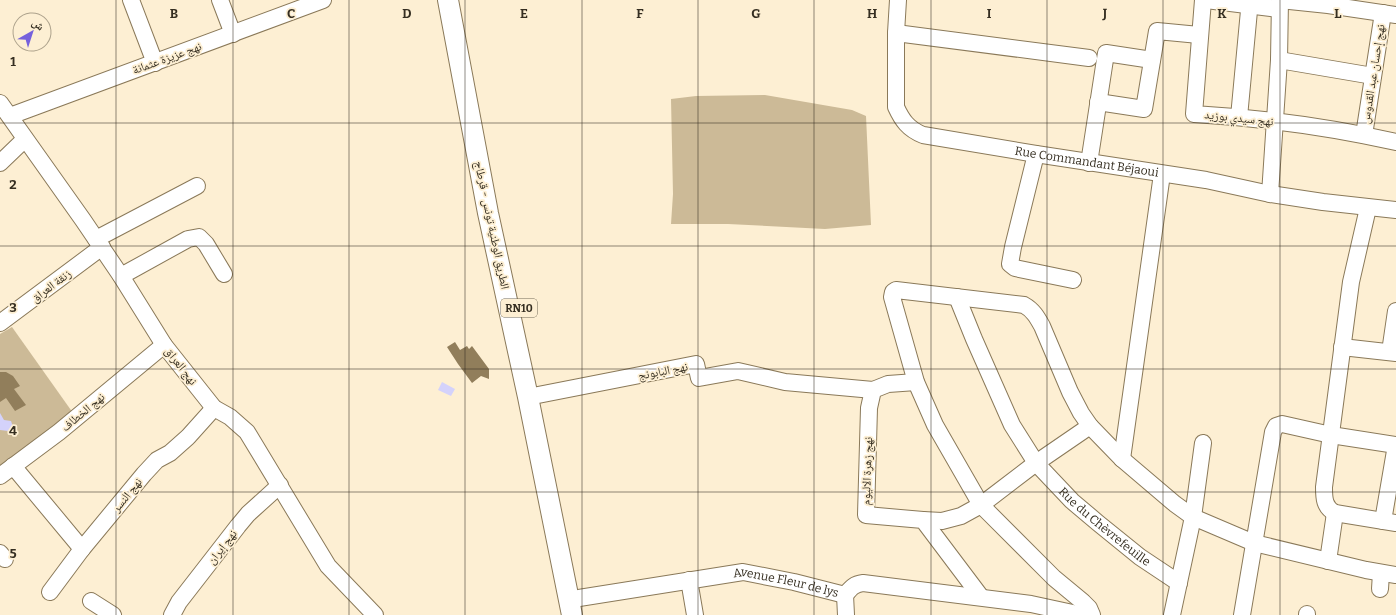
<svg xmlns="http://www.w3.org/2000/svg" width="1396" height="615" font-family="Bitter,'Noto Naskh Arabic',serif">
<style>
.green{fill:#ccba97}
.water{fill:#d4d2fb}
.building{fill:#917e5b}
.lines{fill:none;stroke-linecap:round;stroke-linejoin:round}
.minor-casing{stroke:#8a7959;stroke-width:18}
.major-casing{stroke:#8a7959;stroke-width:22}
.minor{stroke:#fff;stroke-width:16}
.major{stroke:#fff;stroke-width:20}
.grid{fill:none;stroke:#352e21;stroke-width:1;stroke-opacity:0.55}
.labels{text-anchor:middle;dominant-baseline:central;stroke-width:3.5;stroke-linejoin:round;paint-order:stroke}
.shield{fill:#fdefd3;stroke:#716856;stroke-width:1}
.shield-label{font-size:11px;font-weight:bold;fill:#352e21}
.street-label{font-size:12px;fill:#352e21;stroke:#fdefd3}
.grid-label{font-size:13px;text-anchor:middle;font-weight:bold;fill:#352e21;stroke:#fdefd3;stroke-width:3.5;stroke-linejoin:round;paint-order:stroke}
</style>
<rect width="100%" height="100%" fill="#fdefd3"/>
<g class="green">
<path d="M765 95 852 110 866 116 871 225 825 229 728 224H671L673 194 671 99 696 96Z"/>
<path d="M12 327 73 413 0 470V334Z"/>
</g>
<g class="water">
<path d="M442 382 455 389 451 396 438 390Z"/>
<path d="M0 413 4 420 11 421 13 427 8 431 0 430Z"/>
</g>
<g class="building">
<path d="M455 342 460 350 467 346 469 349 472 346 489 369V379L481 376 472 383 458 364 447 347Z"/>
<path d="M0 372H6L13 376 20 386 14 389 26 405 15 411 6 398 0 402Z"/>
</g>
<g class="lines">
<defs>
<g id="minor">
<path d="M131 0 155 63"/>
<path d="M220 0 233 34"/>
<path id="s1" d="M898 0 896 33V107C902 120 908 129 923 135L1036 154 1206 180 1270 194 1323 202 1396 210"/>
<path d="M1203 0 1194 114C1262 118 1329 127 1396 142"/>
<path d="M1206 0 1279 9"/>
<path d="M1280 0 1328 5 1396 15"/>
<path d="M896 33 1089 58"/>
<path d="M1279 60 1373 76"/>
<path d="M1098 102 1144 109 1157 31 1199 35"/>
<path d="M0 103 83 220 121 276 164 345 214 408 230 417 247 432 328 566 375 615"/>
<path d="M10 116 323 0"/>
<path d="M1239 117 1250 0"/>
<path d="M1364 135 1383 13"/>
<path d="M1036 154 1013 247 1010 264 1015 268 1073 280"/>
<path d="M0 163 25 139"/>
<path d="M1089 163 1106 53 1152 60"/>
<path d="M1270 194 1279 60 1280 0"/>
<path d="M1368 208 1351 282 1324 487C1324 498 1324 507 1335 513L1396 523"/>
<path d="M96 239 197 186"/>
<path d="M121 276 188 239 199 237 206 244 224 274"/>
<path id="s2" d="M957 297 974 339 1012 425 1036 463 1072 501 1098 523 1140 557 1179 583"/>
<path d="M0 323 102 247"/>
<path d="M1342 347 1396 353"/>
<path d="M1390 352 1396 311"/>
<path d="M916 382 888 384 873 390 869 408 866 515 923 520 981 597"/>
<path d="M538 395 696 364 699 378 738 371 785 382 873 390"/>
<path d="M1122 459 1162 174"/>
<path d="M13 466 82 549"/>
<path d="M0 476 59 432 164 345"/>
<path d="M923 520 942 521 961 516 981 505 1036 463 1090 426"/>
<path d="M1383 521 1396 445"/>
<path d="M0 553 5 559"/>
<path d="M1328 561 1335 513"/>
<path d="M689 580 695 615"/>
<path d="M1380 589 1381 573"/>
<path d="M50 592 82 549 144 474 157 460 170 453 188 437 214 408"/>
<path d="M845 595 846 615"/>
<path id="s3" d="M579 598 743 572 794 582 845 595C851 588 854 584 863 583L1031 604 1082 615"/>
<path d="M91 601 113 615"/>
<path d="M172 615 179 602 238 526 248 514 280 485"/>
<path d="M1092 615 1089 608 1083 602 1054 578 981 505 935 425 916 382 892 297 893 292 896 290 1024 305C1033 310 1037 317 1042 326L1070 392 1081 413 1090 426 1122 459 1175 504 1193 517 1254 543 1366 570 1396 575"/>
<path d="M1172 615 1193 517 1203 443"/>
<path d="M1242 615 1273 432 1276 426 1282 424 1331 435 1396 445"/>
<path d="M1307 615V614"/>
</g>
<path id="major" d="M448 0 488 213 528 397 572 615"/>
</defs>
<use href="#minor" class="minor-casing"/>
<use href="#major" class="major-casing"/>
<use href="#minor" class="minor"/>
<use href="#major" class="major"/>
</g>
<path class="grid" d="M116 0V615M233 0V615M349 0V615M465 0V615M582 0V615M698 0V615M814 0V615M931 0V615M1047 0V615M1163 0V615M1280 0V615M0 123H1396M0 246H1396M0 369H1396M0 492H1396"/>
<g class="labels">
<rect class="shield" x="501" y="299" width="36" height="18" rx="3"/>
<g class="shield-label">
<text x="519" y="308">RN10</text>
</g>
<g class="street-label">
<text transform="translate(167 58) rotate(-20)">نهج عزيزة عثمانة</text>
<text transform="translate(1373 74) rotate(-81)">نهج إحسان عبد القدوس</text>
<text transform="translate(1239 118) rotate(6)">نهج سيدي بوزيد</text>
<text stroke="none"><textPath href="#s1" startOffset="313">Rue Commandant Béjaoui</textPath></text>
<text transform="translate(492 225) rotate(78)">الطريق الوطنية تونس - قرطاج</text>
<text transform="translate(51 286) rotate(-37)">زنقة العراق</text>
<text transform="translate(181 366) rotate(52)">نهج العراق</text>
<text transform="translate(663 371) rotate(-11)">نهج البابونج</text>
<text transform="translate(83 412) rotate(-40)">نهج الخطاف</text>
<text transform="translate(867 471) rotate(-88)">نهج زهرة الاليوم</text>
<text transform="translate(127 495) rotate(-51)">نهج النسر</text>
<text stroke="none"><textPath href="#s2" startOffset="278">Rue du Chèvrefeuille</textPath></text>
<text transform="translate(222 547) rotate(-52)">نهج إيران</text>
<text stroke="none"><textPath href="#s3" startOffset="210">Avenue Fleur de lys</textPath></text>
</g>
</g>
<g class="grid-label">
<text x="174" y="18">B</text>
<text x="291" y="18">C</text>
<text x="407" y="18">D</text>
<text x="524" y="18">E</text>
<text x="640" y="18">F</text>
<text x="756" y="18">G</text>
<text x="872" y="18">H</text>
<text x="989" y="18">I</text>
<text x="1105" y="18">J</text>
<text x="1222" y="18">K</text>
<text x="1338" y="18">L</text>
<text x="13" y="66">1</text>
<text x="13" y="189">2</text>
<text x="13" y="312">3</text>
<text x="13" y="435">4</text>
<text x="13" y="558">5</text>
</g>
<g transform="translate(32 32) rotate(39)"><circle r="19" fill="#fdefd3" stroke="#ada28c"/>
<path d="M0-3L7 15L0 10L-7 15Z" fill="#7661dc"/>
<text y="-6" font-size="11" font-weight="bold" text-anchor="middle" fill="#352e21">ش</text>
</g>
</svg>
